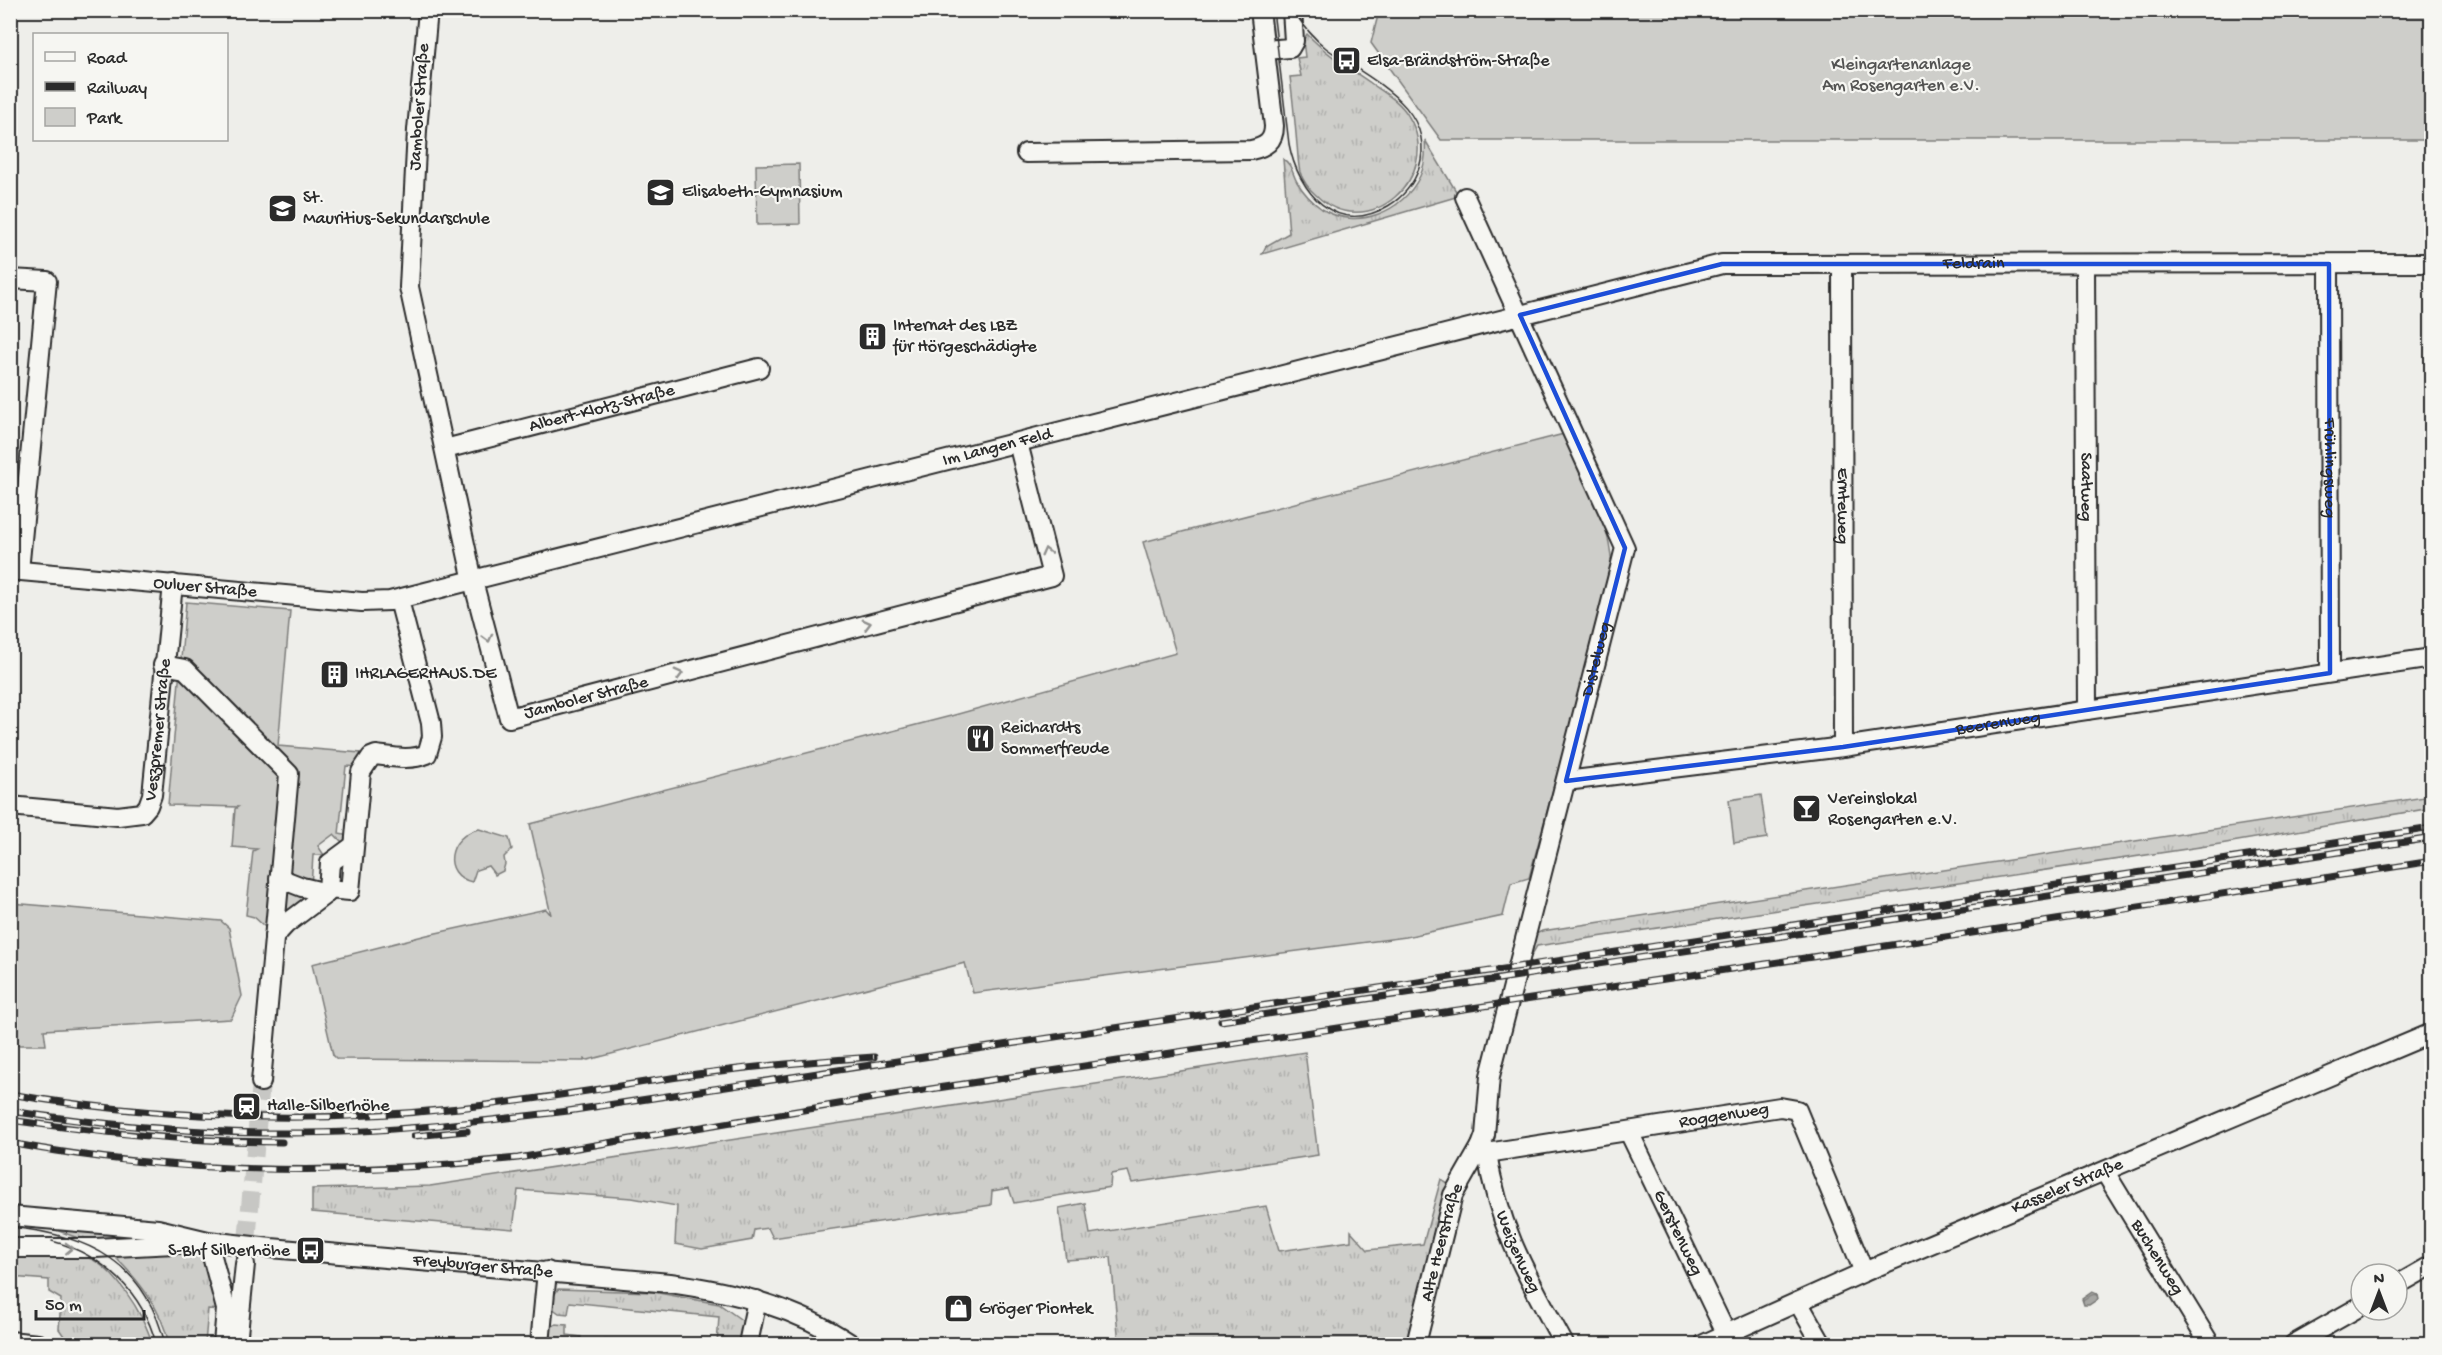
<svg xmlns="http://www.w3.org/2000/svg" width="2442" height="1355" font-family="'Gochi Hand',sans-serif">
<style>
.grass{fill:url(#grass-tufts);stroke:#7c7c7a;stroke-width:1.5}
.green{fill:#cececa;stroke:#7c7c7a;stroke-width:1.5}
.water{fill:url(#water-waves);stroke:#757573;stroke-width:1.5}
.lines{fill:none;stroke-linecap:round;stroke-linejoin:round}
.minor-tunnel{stroke:#c7c7c4;stroke-width:18;stroke-dasharray:18 9;stroke-linecap:butt}
.minor-casing{stroke:#2b2b2b;stroke-width:22}
.minor{stroke:#f6f6f2;stroke-width:18}
.tram{stroke:#2b2b2b;stroke-width:1.5}
.rail-casing{stroke:#2b2b2b;stroke-width:7}
.rail{stroke:#f6f6f2;stroke-width:4.5;stroke-dasharray:14;stroke-linecap:butt}
.oneway{stroke:#90908e}
.marked{fill:none;stroke:#1d4ed8;stroke-width:4.5;stroke-linejoin:round}
.labels{text-anchor:middle;dominant-baseline:central;stroke-width:4.5;stroke-linejoin:round;paint-order:stroke}
.poi-label{font-size:18px;fill:#2b2b2b;stroke:#f6f6f2;text-anchor:start}
.park-label{font-size:18px;fill:#545453;stroke:#f6f6f2}
.street-label{font-size:18px;fill:#2b2b2b;stroke:#f6f6f2}
</style>
<defs>
<pattern id="grass-tufts" width="24" height="20" patternUnits="userSpaceOnUse" patternTransform="scale(1.5)"><rect width="24" height="20" fill="#cececa"/><path d="M3 7l-1-3M5 7V3M7 7l1-3M15 17l-1-3M17 17v-4M19 17l1-3" fill="none" stroke="#b1b1ae"/></pattern>
<pattern id="water-waves" width="16" height="10" patternUnits="userSpaceOnUse" patternTransform="scale(1.5)"><rect width="16" height="10" fill="#a6a6a3"/><path d="M0 5q4-4 8 0t8 0" fill="none" stroke="#878785"/></pattern>
</defs>
<rect width="100%" height="100%" fill="#eeeeea"/>
<filter id="ink" filterUnits="userSpaceOnUse"><feTurbulence type="fractalNoise" baseFrequency=".0167" numOctaves="2"/><feDisplacementMap in="SourceGraphic" scale="12" xChannelSelector="R" yChannelSelector="G"/><feConvolveMatrix kernelMatrix="1 2 1 2 8 2 1 2 1" color-interpolation-filters="sRGB"/></filter>
<g filter="url(#ink)">
<g class="grass">
<path d="M1307 34C1326 54 1349 68 1372 84 1385 93 1401 102 1409 117 1445 177 1366 245 1316 195 1309 189 1303 181 1300 172 1298 164 1298 154 1297 145 1295 122 1293 100 1290 77L1301 76 1297 58 1305 57 1303 41Z"/>
<path d="M1425 140 1459 196 1262 254 1266 246 1289 233 1283 159C1292 164 1292 173 1297 182 1303 192 1312 202 1322 209 1357 231 1403 212 1420 176 1425 165 1426 152 1425 140Z"/>
<path d="M2431 796V808L2220 844 1537 946 1529 960 1536 934 1542 931Z"/>
<path d="M1305 1052 1318 1155 1132 1183 1128 1171 1111 1174 1110 1187 1014 1203 1009 1188 992 1191 991 1205 773 1238 768 1228 754 1230 752 1240 702 1249 675 1244 677 1206 632 1198 518 1190 513 1229 312 1212V1189L430 1186Z"/>
<path d="M1441 1179 1449 1185 1408 1344H1119L1111 1257 1066 1260 1059 1208 1085 1203 1090 1234 1266 1206 1279 1251 1351 1241V1231L1368 1250 1423 1244Z"/>
<path d="M53 1229 188 1235 95 1244Z"/>
<path d="M165 1252 205 1253 221 1310 208 1309 205 1344H169C161 1308 139 1280 112 1254Z"/>
<path d="M11 1256C33 1257 59 1253 81 1256 111 1260 146 1317 152 1344H85L66 1339 59 1329 61 1299 49 1292V1280L11 1277Z"/>
<path d="M558 1289 653 1292 719 1304 743 1321 741 1344H717L719 1317 570 1302 568 1314 559 1313 552 1308 553 1297Z"/>
<path d="M556 1324 567 1325V1335L581 1337 580 1344C567 1344 557 1346 548 1335L549 1328Z"/>
<path d="M604 1339 668 1344H604Z"/>
</g>
<g class="green">
<path d="M1379 11H2431V140H1441L1371 43Z"/>
<path d="M799 164 800 224 757 225 756 165Z"/>
<path d="M1564 434C1584 477 1612 523 1612 571L1529 878 1511 883 1503 916 1406 937 973 993 965 963 588 1060 584 1059V1061L337 1059 333 1055 312 964 427 935 546 909 551 915 530 824 951 716 1176 653 1143 542Z"/>
<path d="M186 602 290 611 278 746 361 753 360 767 346 766 339 834 349 836 342 842 334 834 318 846 324 855H313L311 887 321 888 274 935 254 917 246 915 253 851 257 849 232 847 235 809 238 807 168 805Z"/>
<path d="M1761 795 1767 838 1734 843 1729 800Z"/>
<path d="M479 829 509 838 512 849 504 857 505 864 503 871 495 875 488 866 476 870 472 882C441 875 447 836 479 829Z"/>
<path d="M11 903 221 921 229 928 242 996 231 1019 44 1030 46 1045H11Z"/>
</g>
<path class="water" d="M2092 1292 2097 1294 2098 1299 2089 1305H2084L2082 1299Z"/>
<g class="lines">
<path class="minor-tunnel" d="M245 1264 261 1082"/>
<defs>
<g id="minor">
<path id="s1" d="M428 10 417 130 409 287 473 581 509 718 1052 576 1018 443"/>
<path d="M1265 50 1290 48 1294 41 1292 10"/>
<path d="M1026 153 1251 150C1265 147 1274 142 1274 126L1260 10"/>
<path id="s2" d="M1842 264 1843 747"/>
<path id="s3" d="M2329 264 2330 673"/>
<path id="s4" d="M2085 265 2087 710"/>
<path d="M10 279 47 281 19 571"/>
<path id="s5" d="M445 449 759 368"/>
<path id="s6" d="M10 570 362 602 390 601 1722 264 2432 263"/>
<path d="M163 665 185 669 289 774 261 1082"/>
<path id="s7" d="M1566 781 1843 747 2432 658"/>
<path id="s8" d="M10 806 118 816 142 813 148 806 152 795 173 584"/>
<path d="M353 846 330 863 328 889 350 891 361 772 371 757 376 755C393 757 410 761 427 754L432 737 431 723 399 600"/>
<path d="M279 878 302 887 327 893"/>
<path d="M274 937 286 924 327 893"/>
<path id="s9" d="M1629 1132 1726 1333"/>
<path id="s10" d="M1481 1146 1487 1153 1780 1107 1797 1110 1864 1272"/>
<path id="s11" d="M1487 1153C1498 1228 1529 1279 1564 1344"/>
<path id="s12" d="M2105 1172 2210 1344"/>
<path id="s13" d="M10 1216 158 1229 208 1241 271 1248 670 1283C734 1292 796 1307 851 1344"/>
<path d="M208 1241 226 1309 223 1344"/>
<path d="M10 1248H95L194 1243"/>
<path d="M2397 1285 2432 1265"/>
<path d="M1798 1302 1822 1344"/>
<path d="M10 1341 38 1344"/>
<path d="M237 1344 245 1264"/>
<path d="M540 1344 547 1271"/>
<path d="M748 1344 757 1300"/>
<path id="s14" d="M1416 1344 1453 1195 1481 1146 1485 1135 1490 1076 1625 548 1465 197"/>
<path id="s15" d="M1704 1344 1864 1272 2432 1033"/>
<path d="M2294 1344 2361 1306"/>
</g>
</defs>
<use href="#minor" class="minor-casing"/>
<use href="#minor" class="minor"/>
<g class="tram">
<path d="M1273 10 1289 144C1298 192 1336 237 1388 206 1402 198 1414 184 1419 168 1438 106 1366 78 1326 48 1313 38 1302 24 1293 10"/>
<path d="M10 1227C89 1235 145 1262 165 1344"/>
<path d="M52 1241C104 1255 143 1293 156 1344"/>
</g>
<defs>
<g id="rail">
<path d="M1221 1021 2432 838"/>
<path d="M10 1094C153 1119 315 1124 459 1108 539 1100 618 1086 697 1074 756 1066 815 1061 874 1057"/>
<path d="M10 1111C103 1125 198 1134 292 1133 384 1133 476 1122 568 1111L2432 828"/>
<path d="M10 1120C101 1133 191 1142 282 1142"/>
<path d="M414 1136 467 1131"/>
<path d="M10 1143C179 1175 348 1176 518 1158L904 1093 1992 930 2432 861"/>
</g>
</defs>
<use href="#rail" class="rail-casing"/>
<use href="#rail" class="rail"/>
</g>
<defs><path id="oneway-chevron" d="M-2-3.5L2.5 0L-2 3.5" fill="none" stroke-width="1.6" stroke-linecap="round" stroke-linejoin="round" transform="scale(1.5)"/></defs>
<g class="oneway">
<use href="#oneway-chevron" transform="translate(1046 552) rotate(-104)"/>
<use href="#oneway-chevron" transform="translate(867 624) rotate(-15)"/>
<use href="#oneway-chevron" transform="translate(488 638) rotate(75)"/>
<use href="#oneway-chevron" transform="translate(679 674) rotate(-15)"/>
<use href="#oneway-chevron" transform="translate(69 1248) rotate(-2)"/>
</g>
</g>
<path class="marked" d="M1722 264H2329L2330 673 1843 747 1566 781 1625 548 1520 315Z"/>
<defs>
<symbol id="bus-square" viewBox="-11 -11 22 22"><rect x="-9" y="-9" width="18" height="18" rx="4" fill="#2b2b2b" stroke="#f6f6f2"/><path d="M-5-6H5V4H4V6H2V4H-2V6H-4V4H-5ZM-3.5-4V0h7V-4ZM-3.5 1.2v1.5H-2V1.2ZM2 1.2v1.5H3.5V1.2Z" fill="#fff"/></symbol>
<symbol id="school-square" viewBox="-11 -11 22 22"><rect x="-9" y="-9" width="18" height="18" rx="4" fill="#2b2b2b" stroke="#f6f6f2"/><path d="M0-5L7-2L0 1L-7-2ZM-4 1L0 2.5L4 1V4Q0 6-4 4Z" fill="#fff"/></symbol>
<symbol id="building-square" viewBox="-11 -11 22 22"><rect x="-9" y="-9" width="18" height="18" rx="4" fill="#2b2b2b" stroke="#f6f6f2"/><path d="M-4-6H4V6H1V3H-1V6H-4ZM-2.5-4.3h1.7v1.8h-1.7ZM.8-4.3h1.7v1.8H.8ZM-2.5-1h1.7V.8h-1.7ZM.8-1h1.7V.8H.8Z" fill="#fff"/></symbol>
<symbol id="restaurant-square" viewBox="-11 -11 22 22"><rect x="-9" y="-9" width="18" height="18" rx="4" fill="#2b2b2b" stroke="#f6f6f2"/><path d="M-5-6h1v4h1v-4h1v4h1v-4h1v5L-1.5 .5V6h-2V.5L-5-1ZM5-6V6H3V1.5H1.5Q1.5-4 5-6Z" fill="#fff"/></symbol>
<symbol id="bar-square" viewBox="-11 -11 22 22"><rect x="-9" y="-9" width="18" height="18" rx="4" fill="#2b2b2b" stroke="#f6f6f2"/><path d="M-6-5H6L.8 .8V4.5H3.5V6h-7V4.5H-.8V.8Z" fill="#fff"/></symbol>
<symbol id="station-square" viewBox="-11 -11 22 22"><rect x="-9" y="-9" width="18" height="18" rx="4" fill="#2b2b2b" stroke="#f6f6f2"/><path d="M-3-6H3Q5-6 5-4V2Q5 4 3 4L4.5 6H3L1.5 4h-3L-3 6H-4.5L-3 4Q-5 4-5 2V-4Q-5-6-3-6ZM-3.5-4v3h7v-3ZM-3.5 1v1.5H-2V1ZM2 1v1.5H3.5V1Z" fill="#fff"/></symbol>
<symbol id="shop-square" viewBox="-11 -11 22 22"><rect x="-9" y="-9" width="18" height="18" rx="4" fill="#2b2b2b" stroke="#f6f6f2"/><path d="M-5-2.5h2.3a2.7 3.5 0 0 1 5.4 0H5L5.5 6h-11ZM-1.5-2.5h3a1.5 2.3 0 0 0-3 0Z" fill="#fff"/></symbol>
</defs>
<g fill-rule="evenodd">
<use href="#bus-square" x="1330" y="44" width="33" height="33"/>
<use href="#school-square" x="644" y="176" width="33" height="33"/>
<use href="#school-square" x="266" y="192" width="33" height="33"/>
<use href="#building-square" x="856" y="320" width="33" height="33"/>
<use href="#building-square" x="318" y="658" width="33" height="33"/>
<use href="#restaurant-square" x="964" y="722" width="33" height="33"/>
<use href="#bar-square" x="1790" y="792" width="33" height="33"/>
<use href="#station-square" x="230" y="1090" width="33" height="33"/>
<use href="#bus-square" x="294" y="1234" width="33" height="33"/>
<use href="#shop-square" x="942" y="1292" width="33" height="33"/>
</g>
<g class="labels">
<g class="poi-label">
<text x="1367" y="61">Elsa-Brändström-Straße</text>
<text x="682" y="192">Elisabeth-Gymnasium</text>
<text x="303" y="198">St.<tspan x="303" dy="21">Mauritius-Sekundarschule</tspan></text>
<text x="893" y="326">Internat des LBZ<tspan x="893" dy="21">für Hörgeschädigte</tspan></text>
<text x="355" y="674">IHRLAGERHAUS.DE</text>
<text x="1001" y="728">Reichardts<tspan x="1001" dy="21">Sommerfreude</tspan></text>
<text x="1828" y="799">Vereinslokal<tspan x="1828" dy="21">Rosengarten e.V.</tspan></text>
<text x="267" y="1106">Halle-Silberhöhe</text>
<text x="290" y="1251" text-anchor="end">S-Bhf Silberhöhe</text>
<text x="979" y="1309">Gröger Piontek</text>
</g>
<g class="park-label">
<text x="1901" y="65">Kleingartenanlage<tspan x="1901" dy="21">Am Rosengarten e.V.</tspan></text>
</g>
<g class="street-label">
<text transform="translate(420 107) rotate(-86)">Jamboler Straße</text>
<text stroke="none"><textPath href="#s6" startOffset="2007">Feldrain</textPath></text>
<text stroke="none"><textPath href="#s5" startOffset="162">Albert-Klotz-Straße</textPath></text>
<text stroke="none"><textPath href="#s6" startOffset="1008">Im Langen Feld</textPath></text>
<text stroke="none"><textPath href="#s3" startOffset="204">Frühlingsweg</textPath></text>
<text stroke="none"><textPath href="#s4" startOffset="222">Saatweg</textPath></text>
<text stroke="none"><textPath href="#s2" startOffset="242">Ernteweg</textPath></text>
<text stroke="none"><textPath href="#s6" startOffset="196">Ouluer Straße</textPath></text>
<text stroke="none"><textPath href="#s14" startOffset="711">Distelweg</textPath></text>
<text stroke="none"><textPath href="#s1" startOffset="800">Jamboler Straße</textPath></text>
<text stroke="none"><textPath href="#s7" startOffset="436">Beerenweg</textPath></text>
<text stroke="none"><textPath href="#s8" startOffset="219">Veszpremer Straße</textPath></text>
<text stroke="none"><textPath href="#s10" startOffset="249">Roggenweg</textPath></text>
<text stroke="none"><textPath href="#s15" startOffset="396">Kasseler Straße</textPath></text>
<text stroke="none"><textPath href="#s9" startOffset="112">Gerstenweg</textPath></text>
<text stroke="none"><textPath href="#s14" startOffset="105">Alte Heerstraße</textPath></text>
<text stroke="none"><textPath href="#s11" startOffset="104">Weizenweg</textPath></text>
<text stroke="none"><textPath href="#s12" startOffset="100">Buchenweg</textPath></text>
<text stroke="none"><textPath href="#s13" startOffset="476">Freyburger Straße</textPath></text>
</g>
</g>
<rect width="2442" height="1355" fill="none" stroke="#f6f6f2" stroke-width="36"/>
<rect x="18" y="18" width="2406" height="1319" fill="none" stroke="#2b2b2b" stroke-width="2" filter="url(#ink)"/>
<rect x="33" y="33" width="195" height="108" fill="#f6f6f2" stroke="#a5a5a2" stroke-width="1.5"/>
<rect x="45" y="52" width="30" height="9" fill="#f6f6f2" stroke="#a5a5a2" stroke-width="1.5"/>
<text x="87" y="63" font-size="18" fill="#2b2b2b">Road</text>
<rect x="45" y="82" width="30" height="9" fill="#2b2b2b" stroke="#a5a5a2" stroke-width="1.5"/>
<text x="87" y="93" font-size="18" fill="#2b2b2b">Railway</text>
<rect x="45" y="108" width="30" height="18" fill="#cececa" stroke="#a5a5a2" stroke-width="1.5"/>
<text x="87" y="123" font-size="18" fill="#2b2b2b">Park</text>
<g transform="translate(2379 1292)"><circle r="28" fill="#f6f6f2" stroke="#a5a5a2" stroke-width="1.5"/>
<path d="M0-4.5L10 22L0 15L-10 22Z" fill="#2b2b2b"/>
<text y="-9" font-size="16" font-weight="bold" text-anchor="middle" fill="#2b2b2b">N</text>
</g>
<path d="M36 1310v9h108v-9" fill="none" stroke="#2b2b2b" stroke-width="3"/>
<text x="45" y="1310" font-size="18" fill="#2b2b2b" stroke="#f6f6f2" stroke-width="4.5" paint-order="stroke">50 m</text>
</svg>
